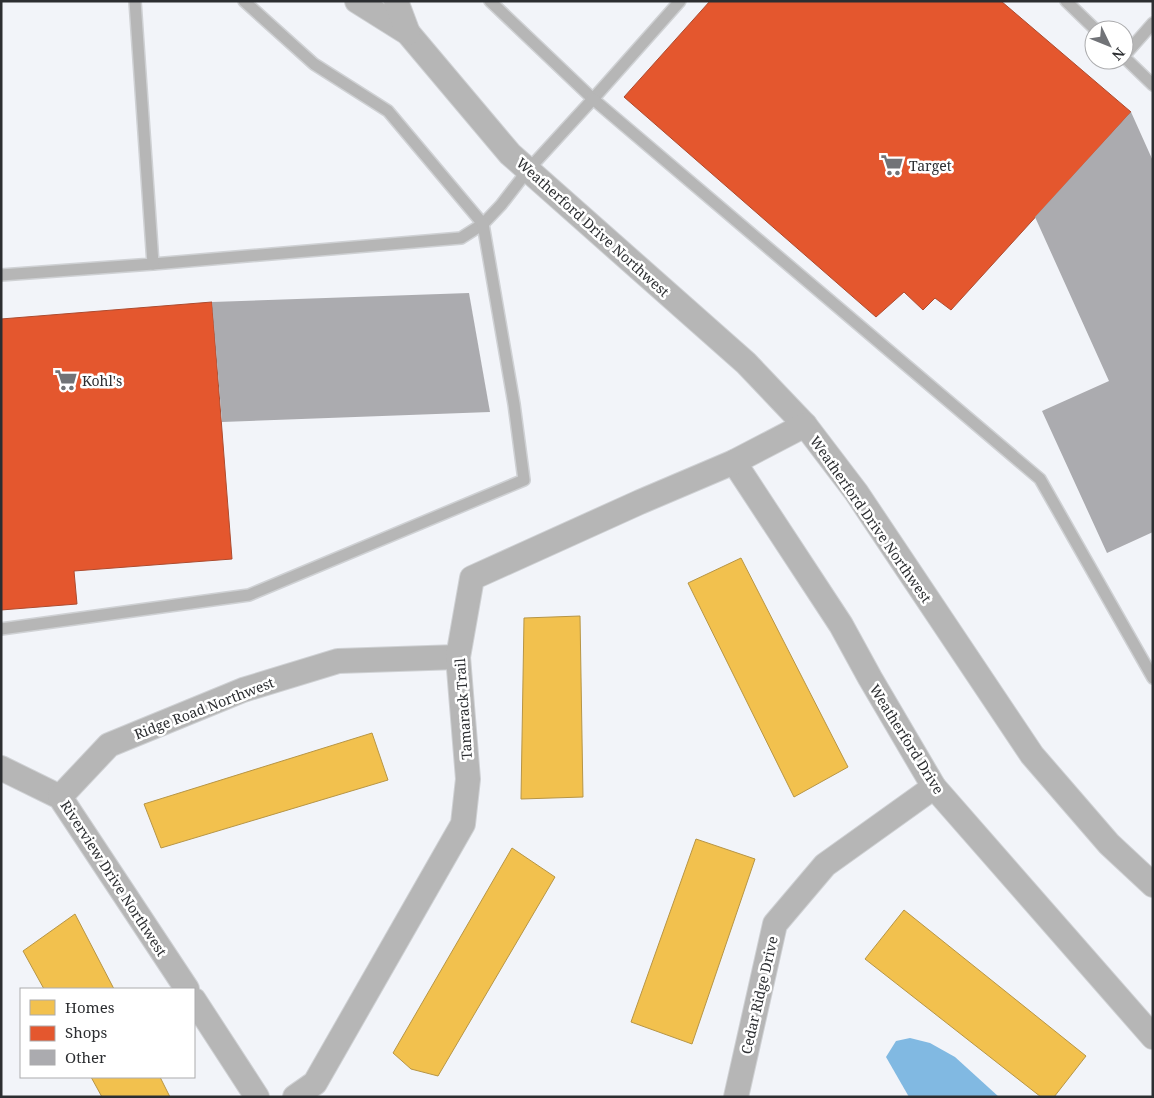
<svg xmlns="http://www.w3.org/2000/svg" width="1154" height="1098" font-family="'Noto Serif',serif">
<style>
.water{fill:#81b9e2}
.homes{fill:#f2c14e;stroke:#b79545}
.shops{fill:#e4572e;stroke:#ad4b2f}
.building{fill:#ababaf}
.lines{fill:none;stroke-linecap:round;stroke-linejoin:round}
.lane-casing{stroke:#cfd1d4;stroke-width:14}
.street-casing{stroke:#cfd1d4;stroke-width:26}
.lane{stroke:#b6b6b6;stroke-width:11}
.street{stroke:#b6b6b6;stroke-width:24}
.labels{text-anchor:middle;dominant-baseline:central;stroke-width:5;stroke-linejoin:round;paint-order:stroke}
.poi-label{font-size:14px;fill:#2c2e31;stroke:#fff;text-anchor:start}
.street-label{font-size:14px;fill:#2c2e31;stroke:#fff}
</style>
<rect width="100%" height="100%" fill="#f2f4f9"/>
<path class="water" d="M910 1038 930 1043 955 1057 999 1097H909L886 1057 896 1041Z"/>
<g class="homes">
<path d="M741 558 848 767 794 797 688 583Z"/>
<path d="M580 616 583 797 521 799 524 618Z"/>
<path d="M372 733 388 780 161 848 144 804Z"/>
<path d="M696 839 755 859 692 1044 631 1022Z"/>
<path d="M512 848 555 877 438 1076 411 1069 393 1053Z"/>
<path d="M904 910 1086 1056 1054 1097H1041L865 959Z"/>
<path d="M75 914 114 989H44L23 951Z"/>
<path d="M91 1077H160L170 1097H102Z"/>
</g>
<g class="shops">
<path d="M710 1H1001L1131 112 951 310 935 298 923 310 904 292 876 317 624 97Z"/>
<path d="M212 302 232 559 74 571 77 604 1 610V319Z"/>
</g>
<g class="building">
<path d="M1131 112 1153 161V532L1107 553 1042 411 1109 381 1035 217Z"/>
<path d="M469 293 490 412 222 422 212 302Z"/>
</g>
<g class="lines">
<defs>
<g id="lane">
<path d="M490 1 593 99 680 1"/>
<path d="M1066 1 1096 30"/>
<path d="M1124 56 1153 23"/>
<path d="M1124 57 1153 85"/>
<path d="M153 264 461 238 483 224 501 205 528 170 593 99 1040 479 1153 678"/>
<path d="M1 275 153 264 135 1"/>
<path d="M1 629 249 595 524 480 514 404 483 224 388 111 314 64 244 1"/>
</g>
<g id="street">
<path d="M357 1 408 33 510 154 746 363 805 425 856 492 1032 755 1109 844 1153 885"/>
<path d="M396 1 408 33"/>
<path d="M734 462 841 625 870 678 934 787 1153 1037"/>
<path d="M1 768 60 797 187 989"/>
<path d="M60 797 109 745 243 690 338 661 458 657"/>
<path d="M194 1000 257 1097"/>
<path d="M295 1097 315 1083 463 824 468 779 458 657 472 578 640 502 734 462 805 425"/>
<path d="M736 1097 775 924 825 865 934 787"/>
</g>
</defs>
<use href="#lane" class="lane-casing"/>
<use href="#street" class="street-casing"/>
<use href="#lane" class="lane"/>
<use href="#street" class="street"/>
</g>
<defs>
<symbol id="supermarket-bare" viewBox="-9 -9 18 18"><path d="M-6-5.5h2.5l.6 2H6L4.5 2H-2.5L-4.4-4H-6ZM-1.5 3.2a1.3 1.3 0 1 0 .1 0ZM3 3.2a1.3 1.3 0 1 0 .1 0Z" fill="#717377" stroke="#fff" stroke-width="2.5" paint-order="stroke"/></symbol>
</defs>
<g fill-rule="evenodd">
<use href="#supermarket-bare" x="876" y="149" width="32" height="32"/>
<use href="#supermarket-bare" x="50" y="364" width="32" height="32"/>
</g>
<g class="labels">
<g class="poi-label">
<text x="909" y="165">Target</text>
<text x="82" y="380">Kohl's</text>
</g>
<g class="street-label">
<text transform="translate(593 227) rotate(42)">Weatherford Drive Northwest</text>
<text transform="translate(871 519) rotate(55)">Weatherford Drive Northwest</text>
<text transform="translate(204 708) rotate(-21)">Ridge Road Northwest</text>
<text transform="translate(463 709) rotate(-94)">Tamarack Trail</text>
<text transform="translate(907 739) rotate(58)">Weatherford Drive</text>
<text transform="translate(114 878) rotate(57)">Riverview Drive Northwest</text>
<text transform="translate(759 995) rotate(-77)">Cedar Ridge Drive</text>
</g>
</g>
<rect width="1154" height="1098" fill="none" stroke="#2c2e31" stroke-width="5"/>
<rect x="20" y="988" width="175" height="90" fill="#ffffff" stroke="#ababad"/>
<rect x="30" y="1000" width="25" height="15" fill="#f2c14e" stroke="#ababad"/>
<text x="65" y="1013" font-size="15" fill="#2c2e31">Homes</text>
<rect x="30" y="1026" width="25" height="15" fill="#e4572e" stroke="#ababad"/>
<text x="65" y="1038" font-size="15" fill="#2c2e31">Shops</text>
<rect x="30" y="1050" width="25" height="15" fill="#ababaf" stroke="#ababad"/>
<text x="65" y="1063" font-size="15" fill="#2c2e31">Other</text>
<g transform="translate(1109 45) rotate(133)"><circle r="24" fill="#ffffff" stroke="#ababad"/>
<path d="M0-4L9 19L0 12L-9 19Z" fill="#717377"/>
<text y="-8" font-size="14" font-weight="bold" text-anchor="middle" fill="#2c2e31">N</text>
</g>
</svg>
